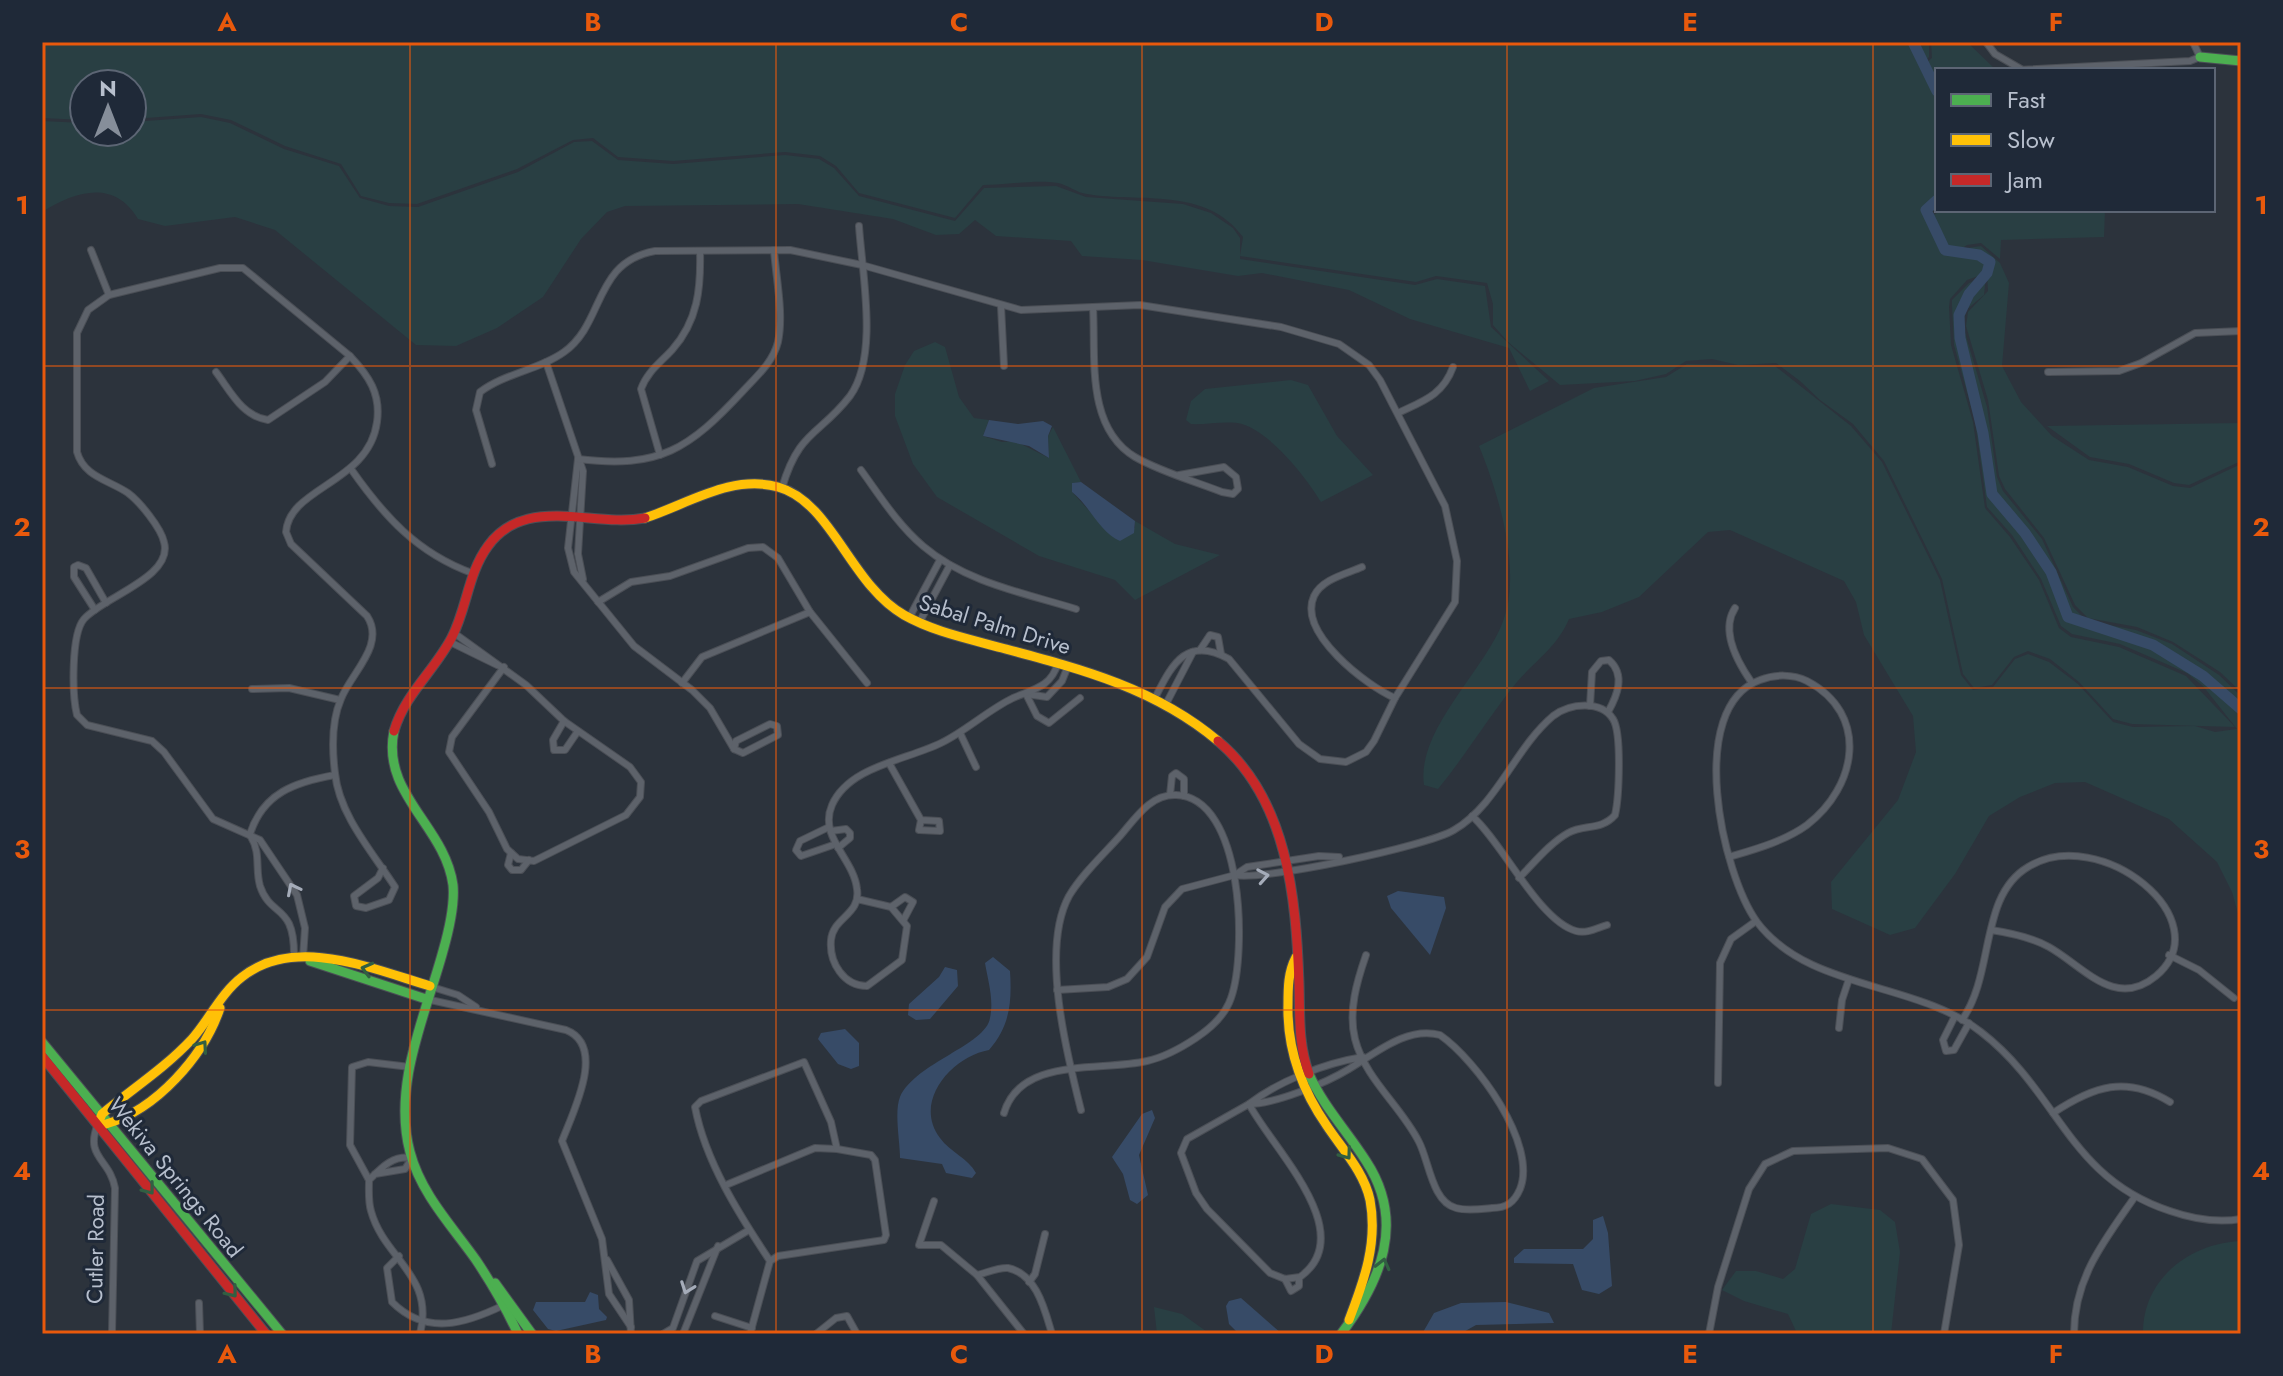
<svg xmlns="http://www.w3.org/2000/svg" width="2283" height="1376" font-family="Jost,sans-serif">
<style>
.green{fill:#293f43}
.water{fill:#374b67}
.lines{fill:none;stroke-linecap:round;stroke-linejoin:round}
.river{stroke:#374b67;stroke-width:11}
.street-casing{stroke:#4b4f56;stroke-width:8}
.fast-casing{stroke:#4b4f56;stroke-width:11}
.slow-casing{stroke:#4b4f56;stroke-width:11}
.jam-casing{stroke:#4b4f56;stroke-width:11}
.street{stroke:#5d626a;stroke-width:6}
.fast{stroke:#4caf50;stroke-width:9}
.slow{stroke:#ffc107;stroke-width:9}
.jam{stroke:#c62828;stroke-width:9}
.oneway{stroke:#a5acb9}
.oneway2{stroke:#315f42}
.grid{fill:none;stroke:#e8590c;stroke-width:2;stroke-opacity:0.55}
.labels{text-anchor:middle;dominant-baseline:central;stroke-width:6;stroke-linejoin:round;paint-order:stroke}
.street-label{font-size:22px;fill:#b7bfcd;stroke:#1f2938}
.neatline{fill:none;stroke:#e8590c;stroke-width:3}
.grid-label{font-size:26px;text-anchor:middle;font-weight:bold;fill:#e8590c}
</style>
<rect width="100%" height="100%" fill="#2c333c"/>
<g class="green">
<path d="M42 42H1929V57L1923 63 1937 91V200L1926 210 1945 250 1958 254 1967 248 1981 246 2000 263 2009 283 2002 366 2021 402 2052 436 2089 460 2128 467 2173 486 2190 488 2241 464V692L2220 672 2173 642 2137 627 2088 618 2075 605 2044 538 2005 489 1999 476 1988 400 1966 326 1968 312 1988 291 1987 273 1967 280 1950 299 1949 307 1951 345 1973 422 1985 508 2010 537 2039 580 2059 628 2071 637 2119 647 2186 676 2235 727 2132 724 2113 719 2079 682 2050 659 2028 651 2014 657 1992 685 1974 688 1963 674 1942 579 1884 461 1853 424 1820 400 1800 381 1776 363 1738 365 1712 359 1686 361 1666 374 1635 381 1560 385 1508 342 1493 325V304L1487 283 1436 276 1416 282 1240 256 1243 237C1206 186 1139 203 1087 194 1077 193 1068 185 1058 183 1036 179 1006 185 983 185L955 218 859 193 836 166 820 156 785 152 673 161 618 157 593 138 573 140 517 169 417 204 389 203 361 196 341 164 285 146 231 120 201 114 132 119V84H84V120L42 118Z"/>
<path d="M1931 42H1967L1996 70H1937V85L1926 63 1932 58Z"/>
<path d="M201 117 230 123 284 149 339 166 360 198 389 206 418 207 518 172 574 142 592 141 618 160 673 164 785 155 819 159 834 168 859 196 955 221 984 188 1056 186 1086 197 1183 204 1211 213 1233 228 1240 238V259L1415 285 1437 279 1485 286 1491 327 1549 381 1530 391 1509 348 1410 319 1349 290 1262 273 1238 276 1142 260 1082 256 1071 241 996 236 975 220 959 234 936 235 893 219 798 204 625 206 607 212 581 239 543 297 497 328 456 346 416 345 275 230 235 217 165 226 138 219C114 179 76 191 42 212V121L84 123V132H132V122Z"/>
<path d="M1942 210H2105L2104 237 2001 240 2000 259 1981 243 1967 245 1958 251 1947 247 1930 217Z"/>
<path d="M1986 276 1984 295 1966 310 1963 326 1987 407 1997 477 2003 491 2042 539 2073 607 2087 621 2136 630 2172 644 2219 675 2241 696V924L2232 892 2217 862 2169 819 2085 782 2055 783 2020 797 1989 816 1955 874 1915 928 1890 935 1832 909 1831 882 1898 800 1916 752 1913 716 1864 635 1856 602 1844 581 1730 530 1708 532 1639 597 1602 612 1569 619C1557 647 1536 660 1517 682 1489 716 1466 755 1438 789L1424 785C1416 731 1483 672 1502 624 1523 573 1499 495 1479 446L1594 388 1666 377 1687 364 1775 366 1851 426 1882 462 1940 580 1961 675 1973 690 1993 687 2015 659 2028 654 2049 662 2078 684 2113 722 2133 727 2195 726 2215 732 2237 729 2203 686 2187 673 2120 644 2072 634 2061 626 2041 579 2012 535 1987 507 1975 421 1954 345 1952 306V300L1969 283Z"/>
<path d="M935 342 945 347 959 397 974 418 989 420 983 436 1002 442 1015 441 1049 458 1048 436 1053 427 1081 482 1073 483 1072 492 1104 527 1135 528V521L1175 544 1220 555 1135 600 1115 580 1039 556 937 497 913 464 895 416V394L905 365 914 351Z"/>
<path d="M1291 380 1308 385 1337 436 1373 475 1321 502C1307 478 1270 432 1242 424 1228 420 1206 425 1191 424L1186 420 1191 401 1205 389Z"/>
<path d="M2241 423V461L2189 485 2174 483 2129 464 2090 457 2047 426Z"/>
<path d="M1831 1204 1880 1210 1895 1222 1900 1252 1891 1334H1793L1796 1331 1788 1314 1744 1301 1722 1290 1736 1271H1756L1783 1279 1795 1269 1811 1214Z"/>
<path d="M2241 1241V1334H2143C2142 1280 2189 1243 2241 1241Z"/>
<path d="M1154 1307 1182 1314 1210 1334H1157Z"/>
</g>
<g class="water">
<path d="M989 420 1018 424 1043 421 1052 426 1048 436 1049 458 1029 446 983 436Z"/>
<path d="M1081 482 1135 521 1134 533 1120 541C1100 533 1090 506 1072 492V483Z"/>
<path d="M1398 891 1444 897 1446 908 1430 955 1391 908 1387 896Z"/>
<path d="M993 957 1010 971C1012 1002 1010 1026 989 1050 953 1056 912 1101 940 1138 950 1152 968 1158 976 1173L972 1178 946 1173 942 1164 900 1158C900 1141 894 1112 900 1097 915 1063 986 1045 990 1018 994 999 988 981 985 963Z"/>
<path d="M945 967 957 970 958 986 930 1019 916 1020 908 1015 909 1004 939 977Z"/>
<path d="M845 1029 859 1043V1066L851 1069 838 1064 818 1039 821 1033Z"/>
<path d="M1152 1110 1155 1118 1139 1155 1148 1195 1137 1204 1130 1200 1123 1174 1112 1157 1142 1114Z"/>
<path d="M1603 1216 1608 1233 1612 1286 1599 1294 1582 1290 1573 1264 1514 1263V1258L1524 1249H1583L1593 1239V1220Z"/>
<path d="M590 1292 598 1295 599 1309 607 1317 606 1320 556 1331 548 1329 533 1310 536 1302H585Z"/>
<path d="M1241 1298 1282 1334H1239L1229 1324 1226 1306 1229 1301Z"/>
<path d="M1506 1302 1549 1313 1554 1323 1476 1325 1460 1334H1422L1434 1313 1461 1303Z"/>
</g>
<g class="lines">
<g class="river">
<path d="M1913 42 1937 91"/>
<path d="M1937 200 1926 210 1945 250 1979 255 1990 262 1987 273 1969 294 1959 315 1960 338 1983 433 1992 494 2025 533 2051 572 2068 617 2153 645 2203 676 2241 709"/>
</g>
<defs>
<g id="street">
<path d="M1986 42 1995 54 2021 69"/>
<path d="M2019 70 2190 61 2200 57 2193 42"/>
<path d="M91 250 109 295"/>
<path d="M1001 306 1004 366"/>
<path d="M1093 307C1096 356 1085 427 1135 457 1161 472 1194 481 1222 492L1233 494 1238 489 1236 477 1224 467 1179 475"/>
<path d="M546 362 583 471 578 554 583 579"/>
<path d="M216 372C231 392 242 416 268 420L325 382 350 356"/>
<path d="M2048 372 2119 371 2141 363 2195 333 2241 331"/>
<path d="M1398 413C1423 401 1443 395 1453 367"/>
<path d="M660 455 641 389C647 372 660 363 672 350 698 321 701 288 700 251"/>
<path d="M578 459 568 548 574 572 634 646 692 690 710 708 734 749"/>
<path d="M578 459C660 469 689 449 743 391 757 376 773 362 778 342 784 314 776 278 774 250"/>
<path d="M492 464 476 410 480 392C505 373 539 370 564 352 605 323 593 262 655 251L790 250 862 265 1021 310 1140 305 1281 327 1339 344 1369 365 1380 380 1445 506 1457 561 1455 602 1395 698 1374 741 1366 752 1346 762 1320 759 1299 744 1229 659C1188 636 1173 662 1156 696"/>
<path d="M351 469C384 516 417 553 472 573"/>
<path d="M861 470C880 496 898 525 923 546 965 582 1024 593 1076 609"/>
<path d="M782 488C799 430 819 436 850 396 879 356 862 273 859 226"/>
<path d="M1362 567C1346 574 1322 579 1314 596 1297 633 1367 686 1395 698"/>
<path d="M598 602 631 582 670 576 748 548 763 547 778 558 810 612 867 683"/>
<path d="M1735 608C1720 631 1738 663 1752 683"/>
<path d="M95 610 74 577V567L78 565 86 568 106 603"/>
<path d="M909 618 940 560"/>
<path d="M919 623 950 565"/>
<path d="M454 633 526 685 564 721 630 767 641 782 640 797 626 815 534 861 518 859 507 849 489 812 449 752 452 737 504 667"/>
<path d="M450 642 497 665"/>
<path d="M1200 650 1210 635 1218 637 1221 654"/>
<path d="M682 683 702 657 810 612"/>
<path d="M252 689 289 688 340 700"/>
<path d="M1026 694 1037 716 1049 723 1080 698"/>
<path d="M1026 694 1047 697 1062 681 1068 666"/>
<path d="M1167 702 1193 652"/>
<path d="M1590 706 1592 672 1601 661 1609 660C1626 675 1617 696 1608 712"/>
<path d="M564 721 553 740 554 750H565L578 731"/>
<path d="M770 724 777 726 778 735 743 753 734 749 736 741Z"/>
<path d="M960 733 976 767"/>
<path d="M889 763 921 820 919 830 940 831 939 821 921 820"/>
<path d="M1170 795 1172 776 1176 773 1184 779V796"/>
<path d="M1472 816C1502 842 1539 921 1576 931 1587 934 1597 928 1607 925"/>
<path d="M829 827 800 841 796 850 801 856 836 844"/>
<path d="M831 831 846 829 850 833V838L838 848"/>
<path d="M250 834C263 793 295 782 335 775"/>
<path d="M251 837C261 853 255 869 260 886 271 919 295 902 294 958"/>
<path d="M511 853 508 865 512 870H521L529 860"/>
<path d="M1729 857C1756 849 1785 841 1807 825 1857 787 1870 714 1807 681 1793 674 1775 674 1760 680 1685 707 1722 874 1757 922 1809 991 1916 981 1981 1032 2059 1092 2068 1178 2170 1211 2193 1219 2217 1223 2241 1219"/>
<path d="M1235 875C1263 881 1428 846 1454 830 1497 805 1515 748 1553 716 1570 703 1601 700 1613 719 1622 733 1619 798 1615 815 1601 831 1584 824 1568 833 1550 843 1534 863 1519 878"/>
<path d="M857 899 891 907 907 926 902 960 867 986C844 986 829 963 831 940 833 917 861 915 857 889 854 859 818 837 832 805 849 766 907 760 941 743 966 731 988 710 1013 698 1034 689 1051 687 1058 663"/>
<path d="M891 907 905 897 913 902 904 919"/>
<path d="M2169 955 2199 970 2234 998"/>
<path d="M303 958 305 928 297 895 260 840 213 819 164 752 152 741 87 725 77 715C72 695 71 634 84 619 103 597 174 577 164 542 161 528 140 502 128 493 109 480 84 477 77 452V333L88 310 109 295 220 268H243L350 356C369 376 381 394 377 422 369 483 289 487 286 532L291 544 367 616C386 645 351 673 341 699 331 722 332 749 335 773 339 815 373 853 395 887L389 900 366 908 356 906 354 896 378 878 383 868"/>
<path d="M432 987 458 995 476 1007"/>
<path d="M1057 990 1108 987 1127 979 1147 957 1165 907 1182 889 1235 875 1247 867 1319 856 1339 857"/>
<path d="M426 999 566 1030C607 1046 573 1112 562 1141L602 1239 609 1294 631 1327"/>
<path d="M1955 1016 1943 1040 1946 1051 1954 1050 1969 1023"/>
<path d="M1962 1020C1995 973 1979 896 2028 867 2100 823 2222 920 2156 976 2115 1010 2083 966 2049 947 2031 937 2011 933 1991 930"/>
<path d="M1839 1028 1842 1000 1849 979"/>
<path d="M1363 1057C1325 1063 1279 1081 1249 1104 1275 1104 1326 1083 1349 1069 1376 1053 1407 1026 1440 1035 1476 1060 1538 1144 1520 1189 1514 1203 1506 1208 1492 1208 1481 1209 1467 1211 1456 1208 1432 1202 1429 1161 1419 1142 1401 1106 1365 1079 1355 1039 1348 1011 1357 981 1366 955"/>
<path d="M1718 1083 1720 963 1731 939 1756 921"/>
<path d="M1249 1104C1271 1147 1361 1233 1300 1277L1285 1279 1270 1273 1207 1209 1196 1193 1181 1153 1187 1139Z"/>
<path d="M1004 1113C1021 1056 1100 1072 1147 1061 1165 1057 1181 1048 1196 1038 1211 1028 1225 1016 1231 998 1247 953 1244 797 1176 795 1150 794 1135 819 1120 836 1103 855 1082 874 1069 896 1040 949 1067 1055 1081 1110"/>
<path d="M2053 1113C2094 1086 2126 1075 2170 1102"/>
<path d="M98 1124C84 1157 110 1159 115 1188L112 1334"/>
<path d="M369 1180 350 1145 352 1067 368 1062 410 1067"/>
<path d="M369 1180C369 1190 368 1201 371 1211 384 1259 435 1275 420 1334"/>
<path d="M369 1180C382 1167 393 1155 412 1158L405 1169 375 1174"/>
<path d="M726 1185 815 1148 837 1149"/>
<path d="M934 1201 919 1245H941L977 1275C986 1273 999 1267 1008 1268 1037 1274 1045 1311 1052 1334"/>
<path d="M399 1256 387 1268 392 1302C426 1336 465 1324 504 1305"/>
<path d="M607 1260 629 1300 631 1334"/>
<path d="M977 1275 1024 1334"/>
<path d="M1285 1279 1291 1291 1299 1286V1278"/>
<path d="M1029 1282 1035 1274 1045 1234"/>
<path d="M199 1303 200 1334"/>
<path d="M715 1316 752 1328"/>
<path d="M663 1334 673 1328 697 1261 749 1230"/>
<path d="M683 1334 718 1246"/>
<path d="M750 1334 770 1261 778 1256 884 1240 886 1235 875 1160 871 1155 837 1149 831 1122 804 1062 701 1101 695 1107C705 1161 740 1216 770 1261"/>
<path d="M816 1334 836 1318 847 1316 857 1334"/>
<path d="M1709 1334 1718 1287 1749 1189 1765 1164 1793 1151 1888 1148 1922 1159 1953 1200 1959 1245 1944 1334"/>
<path d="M2074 1334C2074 1278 2104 1241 2134 1198"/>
</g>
<g id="fast">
<path d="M2200 57 2241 61"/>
<path d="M394 731C381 794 445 826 453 885 455 906 449 930 443 951 426 1014 392 1085 410 1152 421 1194 452 1226 476 1260 492 1284 506 1308 518 1334"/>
<path d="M310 961 426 999"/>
<path d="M42 1042 282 1334"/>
<path d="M1309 1074C1323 1106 1347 1131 1366 1161 1406 1222 1381 1281 1341 1334"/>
<path d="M495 1283 532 1334"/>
</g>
<g id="slow">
<path d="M645 518C688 504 732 474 778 487 832 502 850 584 904 615 934 632 970 639 1002 648 1081 669 1155 688 1218 741"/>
<path d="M1296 957C1288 972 1288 988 1288 1005 1287 1049 1302 1090 1327 1126 1343 1150 1364 1172 1370 1200 1378 1243 1364 1281 1349 1320"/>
<path d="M98 1124 102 1114C132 1089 165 1068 192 1039 209 1020 221 993 242 977 295 935 373 969 430 986"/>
<path d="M106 1124C156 1110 204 1056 220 1008"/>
</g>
<g id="jam">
<path d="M394 731C405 694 435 670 452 637 467 608 468 573 488 546 498 532 512 523 528 519 566 510 606 525 645 518"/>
<path d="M1218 741C1288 800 1296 898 1299 983 1300 1015 1298 1044 1309 1074"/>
<path d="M42 1056 266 1334"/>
</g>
</defs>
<use href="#street" class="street-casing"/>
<use href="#fast" class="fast-casing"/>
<use href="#slow" class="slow-casing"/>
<use href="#jam" class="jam-casing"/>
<use href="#street" class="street"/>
<use href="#fast" class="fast"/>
<use href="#slow" class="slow"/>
<use href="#jam" class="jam"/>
</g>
<defs><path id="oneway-chevron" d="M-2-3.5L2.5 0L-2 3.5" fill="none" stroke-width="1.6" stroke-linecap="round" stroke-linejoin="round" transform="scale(2)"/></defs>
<g class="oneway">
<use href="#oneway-chevron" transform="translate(1263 876) rotate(-10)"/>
<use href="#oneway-chevron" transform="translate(293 889) rotate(-117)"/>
<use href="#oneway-chevron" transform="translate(687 1288) rotate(110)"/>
</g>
<g class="oneway2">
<use href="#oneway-chevron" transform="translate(367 969) rotate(-165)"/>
<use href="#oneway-chevron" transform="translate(202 1046) rotate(-55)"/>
<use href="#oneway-chevron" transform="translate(1346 1154) rotate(54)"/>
<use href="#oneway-chevron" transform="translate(149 1189) rotate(52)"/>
<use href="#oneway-chevron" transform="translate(1383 1264) rotate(-76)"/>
<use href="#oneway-chevron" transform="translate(232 1292) rotate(51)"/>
</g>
<path class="grid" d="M410 42V1334M776 42V1334M1142 42V1334M1507 42V1334M1873 42V1334M42 366H2241M42 688H2241M42 1010H2241"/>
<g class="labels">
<g class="street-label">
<text transform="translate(995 624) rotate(17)">Sabal Palm Drive</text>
<text transform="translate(176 1177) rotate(51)">Wekiva Springs Road</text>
<text transform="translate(95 1249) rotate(-89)">Cutler Road</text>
</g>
</g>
<rect width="2283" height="1376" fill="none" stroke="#1f2938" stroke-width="88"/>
<rect x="1935" y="68" width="280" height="144" fill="#1f2938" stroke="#5c6574" stroke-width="2"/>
<rect x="1951" y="94" width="40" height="12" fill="#4caf50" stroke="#5c6574" stroke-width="2"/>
<text x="2007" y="108" font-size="24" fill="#b7bfcd">Fast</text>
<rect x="1951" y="134" width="40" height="12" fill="#ffc107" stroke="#5c6574" stroke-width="2"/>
<text x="2007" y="148" font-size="24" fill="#b7bfcd">Slow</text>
<rect x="1951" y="174" width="40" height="12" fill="#c62828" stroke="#5c6574" stroke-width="2"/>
<text x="2007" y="188" font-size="24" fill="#b7bfcd">Jam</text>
<g transform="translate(108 108)"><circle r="38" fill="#1f2938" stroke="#5c6574" stroke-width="2"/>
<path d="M0-6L14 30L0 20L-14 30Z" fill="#868e9a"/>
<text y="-12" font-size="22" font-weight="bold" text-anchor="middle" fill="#b7bfcd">N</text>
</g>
<rect x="44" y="44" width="2195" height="1288" class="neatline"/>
<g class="grid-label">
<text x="227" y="31">A</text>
<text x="593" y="31">B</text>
<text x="959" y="31">C</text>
<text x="1324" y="31">D</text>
<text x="1690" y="31">E</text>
<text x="2056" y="31">F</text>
<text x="22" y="214">1</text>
<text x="2261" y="214">1</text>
<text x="22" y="536">2</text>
<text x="2261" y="536">2</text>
<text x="22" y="858">3</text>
<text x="2261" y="858">3</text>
<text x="22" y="1180">4</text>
<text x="2261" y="1180">4</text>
<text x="227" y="1363">A</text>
<text x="593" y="1363">B</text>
<text x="959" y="1363">C</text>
<text x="1324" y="1363">D</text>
<text x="1690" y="1363">E</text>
<text x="2056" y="1363">F</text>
</g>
</svg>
